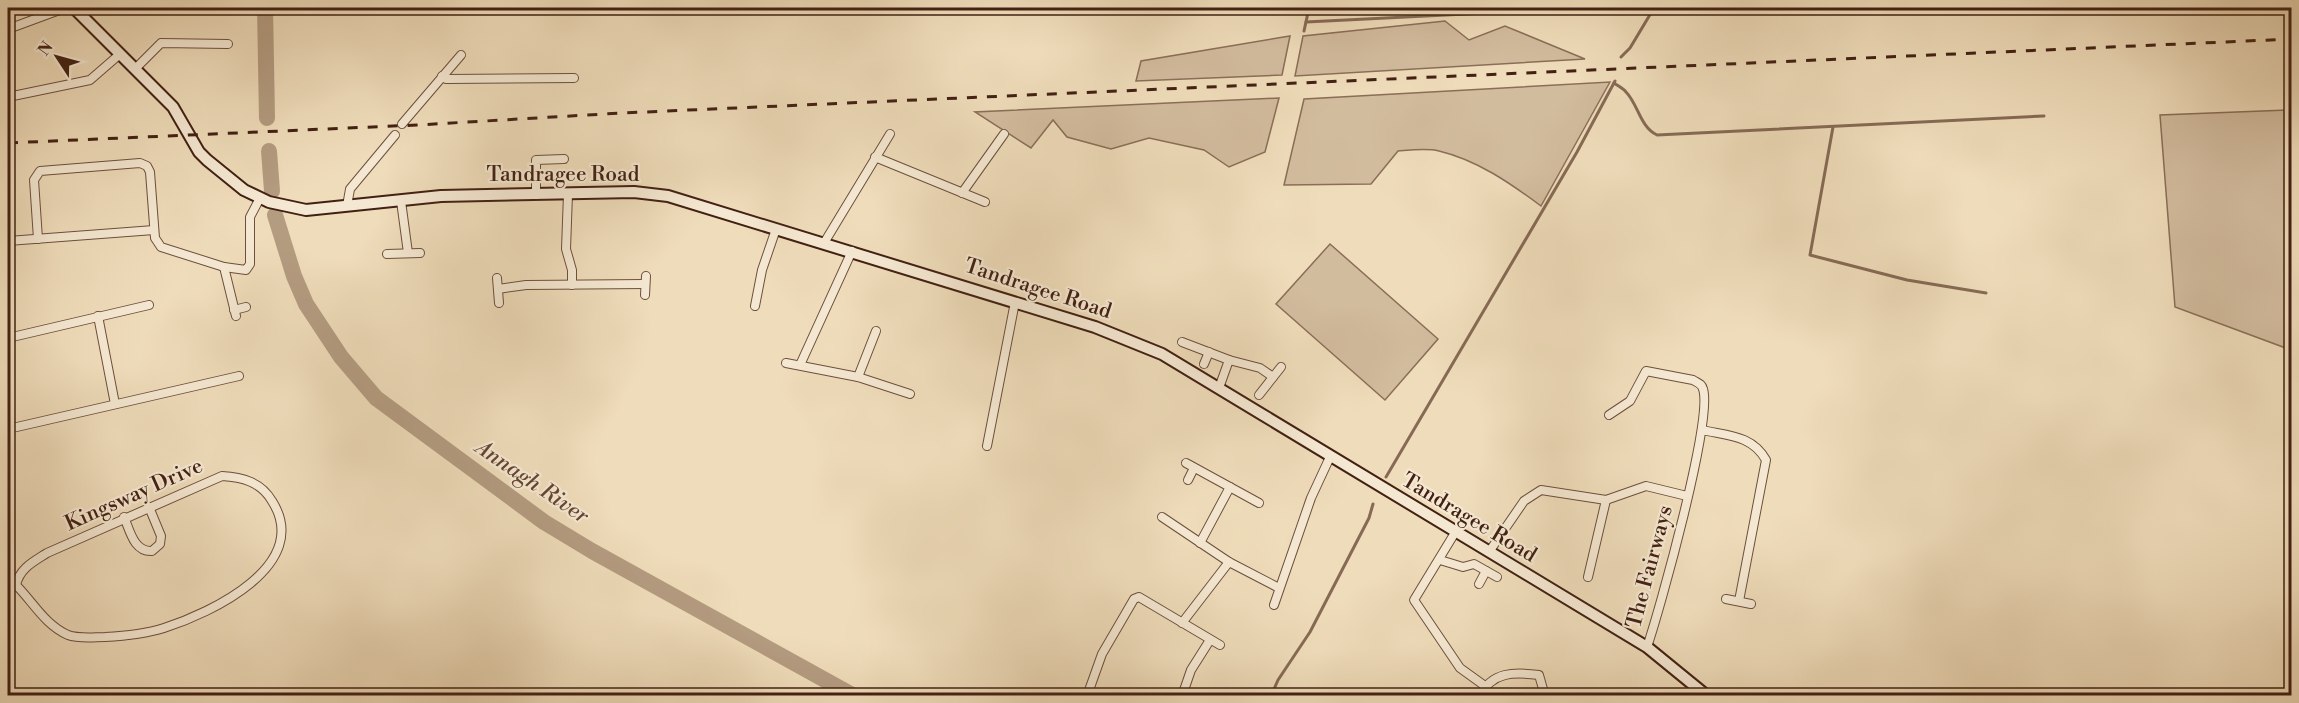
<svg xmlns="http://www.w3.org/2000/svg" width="2299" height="703" font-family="'Libre Bodoni',serif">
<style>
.green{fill:#d2bc9e;stroke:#8a6e58;stroke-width:1.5}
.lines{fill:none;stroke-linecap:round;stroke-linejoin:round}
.stream{stroke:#866a55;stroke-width:3}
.river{stroke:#b49c81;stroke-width:16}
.minor-casing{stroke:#6d4f3d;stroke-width:10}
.secondary-casing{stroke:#422013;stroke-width:14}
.minor{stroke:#f5e8d2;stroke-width:8}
.secondary{stroke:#f5e8d2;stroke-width:10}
.rail{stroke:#422013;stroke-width:3;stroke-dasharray:10 10;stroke-linecap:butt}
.labels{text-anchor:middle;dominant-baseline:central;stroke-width:4.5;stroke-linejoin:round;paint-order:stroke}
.street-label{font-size:21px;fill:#422013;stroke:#f5e8d2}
.water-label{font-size:22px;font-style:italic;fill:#644534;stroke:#f5e8d2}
</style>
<rect width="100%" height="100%" fill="#efdcba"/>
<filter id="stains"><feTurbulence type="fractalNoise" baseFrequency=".00333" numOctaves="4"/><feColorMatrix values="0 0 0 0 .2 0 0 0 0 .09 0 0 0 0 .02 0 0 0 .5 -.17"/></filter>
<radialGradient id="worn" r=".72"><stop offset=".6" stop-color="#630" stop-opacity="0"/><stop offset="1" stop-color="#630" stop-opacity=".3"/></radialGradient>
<g class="green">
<path d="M1445 21 1469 40 1505 26 1585 59 1295 76 1303 36Z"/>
<path d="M1290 36 1282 75 1136 81 1141 61Z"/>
<path d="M1610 82 1541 206C1510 183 1477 160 1439 151 1427 148 1411 150 1398 151L1371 184 1284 185 1304 99Z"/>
<path d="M1279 98 1265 152 1229 167 1204 150 1149 138 1111 149 1067 137 1053 120 1031 148 975 112Z"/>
<path d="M2291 110 2292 111 2291 350 2175 307 2160 115Z"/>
<path d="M1330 244 1438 339 1385 400 1276 304Z"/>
</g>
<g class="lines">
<g class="stream">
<path d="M1306 22 1586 8"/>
<path d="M1304 31 1309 8"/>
<path d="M1621 57 1630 48 1654 8"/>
<path d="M1614 83C1618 86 1623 88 1626 92 1638 104 1640 127 1657 135L2044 116"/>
<path d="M1833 127 1810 255 1907 280 1986 293"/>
<path d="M1386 477 1577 152 1615 81"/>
<path d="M1271 696 1278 680 1310 632 1369 518 1373 504"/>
</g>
<g class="river">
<path d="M265 8 267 118"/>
<path d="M269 151 272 191"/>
<path d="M275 215 294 276 306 304 341 357 376 398 544 522 592 551 854 696"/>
</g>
<defs>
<g id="minor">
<path d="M8 29 65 8"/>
<path d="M135 69 161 43 228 44"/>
<path d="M442 76 446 79 574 78"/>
<path d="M8 97 90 80 120 54"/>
<path d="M402 124 461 55"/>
<path d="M875 157 985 202"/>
<path d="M962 193 1004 134"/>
<path d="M568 194 566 249 572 270V285"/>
<path d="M536 195V160L564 159"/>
<path d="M401 201 408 253"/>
<path d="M347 206 350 189 395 135"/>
<path d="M38 239 34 180 40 171 140 163 147 166 150 172 155 238 161 247 224 267 246 270 250 264V217L260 198"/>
<path d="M8 241 154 230"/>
<path d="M824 243 890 134"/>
<path d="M387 254 420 253"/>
<path d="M224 267 236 316"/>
<path d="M497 278 499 303"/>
<path d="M498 289 526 285 645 284"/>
<path d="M645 295 646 276"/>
<path d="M755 306 762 270 776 229"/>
<path d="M234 310 246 307"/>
<path d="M98 316 115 404"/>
<path d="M8 338 149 305"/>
<path d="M1182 342 1229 360"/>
<path d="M786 363 858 377 910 394"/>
<path d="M1204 364 1209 352"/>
<path d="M800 365 852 251"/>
<path d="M858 377 876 331"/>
<path d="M1219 388 1229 360 1260 368 1273 377"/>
<path d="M1259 395 1281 367"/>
<path d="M1609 415 1630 401 1646 371 1693 380C1698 383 1702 384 1703 389 1713 419 1660 609 1647 647"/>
<path d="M8 429 239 376"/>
<path d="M1702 430C1728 436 1752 435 1766 460L1739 601"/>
<path d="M987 446 1015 302"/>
<path d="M1186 463 1259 503"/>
<path d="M222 476C242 477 261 482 272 501 313 565 211 613 164 628 145 634 125 636 105 637 94 637 79 639 68 635 45 625 33 602 16 585 20 568 33 562 47 553Z"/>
<path d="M1188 480 1194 468"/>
<path d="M124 517C130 531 134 552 152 551L160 544 161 536 149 507"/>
<path d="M1162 517 1229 562 1279 588"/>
<path d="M1456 531 1414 600 1460 668 1485 686"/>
<path d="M1200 543 1230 487"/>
<path d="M1489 552 1524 501 1541 490 1606 500 1646 486 1687 496"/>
<path d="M1440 560 1463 567 1474 564 1497 577"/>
<path d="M1588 577 1606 500"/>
<path d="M1479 584 1486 571"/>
<path d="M1726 599 1751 604"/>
<path d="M1274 605 1311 498 1330 457"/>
<path d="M1182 623 1229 562"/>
<path d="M1087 696 1102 654 1134 599 1139 597 1220 645"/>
<path d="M1182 696 1191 670 1210 640"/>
<path d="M1480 696C1492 671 1515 672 1539 675L1545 696"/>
</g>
<path id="secondary" d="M74 8 173 107 199 152 207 160 244 190 269 202 306 210 441 196 634 192 668 196 1095 327 1162 354 1263 415 1647 647 1707 696"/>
</defs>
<use href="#minor" class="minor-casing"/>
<use href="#secondary" class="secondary-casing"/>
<use href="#minor" class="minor"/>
<use href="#secondary" class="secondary"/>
<path class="rail" d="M8 143 417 125 622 113 2292 39"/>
</g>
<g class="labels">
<g class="street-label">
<text x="563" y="175">Tandragee Road</text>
<text transform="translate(1038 289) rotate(18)">Tandragee Road</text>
<text transform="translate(134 495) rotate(-24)">Kingsway Drive</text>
<text transform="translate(1469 518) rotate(31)">Tandragee Road</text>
<text transform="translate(1650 567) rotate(-75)">The Fairways</text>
</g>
<g class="water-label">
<text transform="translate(532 482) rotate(34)">Annagh River</text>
</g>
</g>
<rect width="2299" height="703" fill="none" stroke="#efdcba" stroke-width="30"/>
<rect x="9" y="9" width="2281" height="685" fill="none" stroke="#422013" stroke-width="3"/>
<rect x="15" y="15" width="2269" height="673" fill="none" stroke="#422013" stroke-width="1.5"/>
<g transform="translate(57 57) rotate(306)" stroke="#f5e8d2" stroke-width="4.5" paint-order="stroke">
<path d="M0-4.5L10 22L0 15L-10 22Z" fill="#422013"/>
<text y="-9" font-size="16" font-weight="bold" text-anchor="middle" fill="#422013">N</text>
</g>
<rect width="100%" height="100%" filter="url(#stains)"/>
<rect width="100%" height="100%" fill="url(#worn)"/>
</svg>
